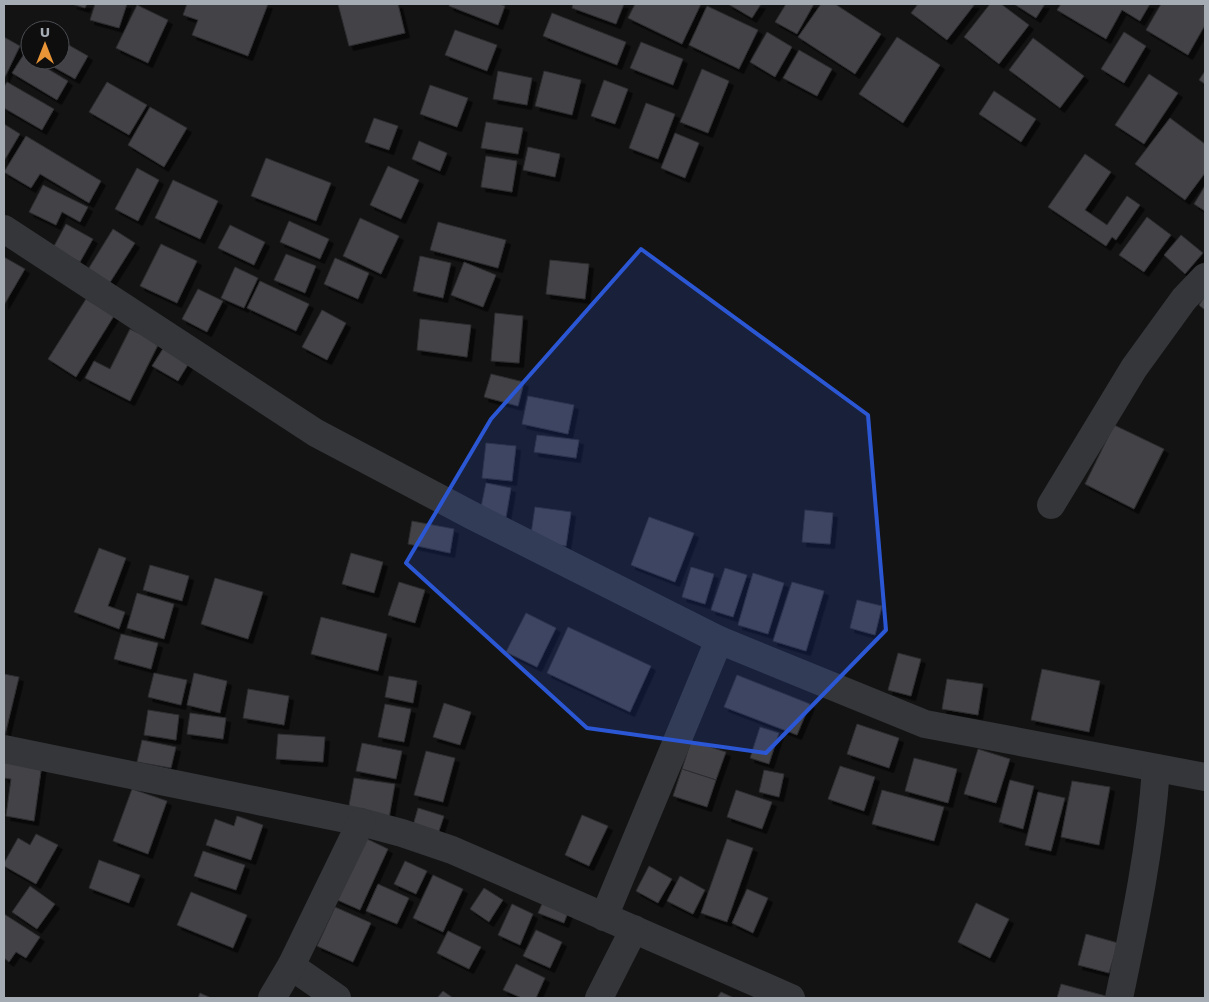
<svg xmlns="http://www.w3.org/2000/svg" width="1209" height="1002" font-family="'Work Sans',sans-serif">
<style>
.building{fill:#424347;stroke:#2d2d30;filter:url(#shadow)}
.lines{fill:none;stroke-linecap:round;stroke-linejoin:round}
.minor{stroke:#343639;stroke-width:28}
.marked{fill:#2b57d4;fill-opacity:0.2;stroke:#2b57d4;stroke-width:4;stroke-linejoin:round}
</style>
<defs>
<filter id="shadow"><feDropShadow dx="4.5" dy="4.5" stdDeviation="0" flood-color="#0009"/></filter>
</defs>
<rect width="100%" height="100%" fill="#131314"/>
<g class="building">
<path d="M72 4H87L85 8Z"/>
<path d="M95 4H127L119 28 90 20Z"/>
<path d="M187 4H268L248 56 192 35 198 20 183 15Z"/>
<path d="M338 4H398L405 33 349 46Z"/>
<path d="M450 4H499L505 6 498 25 449 6Z"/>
<path d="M573 4H624L616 24 572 8Z"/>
<path d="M635 4H701L682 44 628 18Z"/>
<path d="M728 4H761L752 18Z"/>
<path d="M786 4H814L797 34 775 22Z"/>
<path d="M821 4H835L881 34 855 74 798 37Z"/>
<path d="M918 4H975L947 40 911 13Z"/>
<path d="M990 4H1001L1029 25 999 64 964 37Z"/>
<path d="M1014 4H1045L1036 18Z"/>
<path d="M1061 4H1150L1140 21 1122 10 1106 39 1057 10Z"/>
<path d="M1161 4H1201L1205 6V25L1188 55 1146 30Z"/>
<path d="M137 5 168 20 148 63 116 48Z"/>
<path d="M707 6 758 30 739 69 689 45Z"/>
<path d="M552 13 626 42 617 65 543 36Z"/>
<path d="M455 30 497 45 487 71 445 55Z"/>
<path d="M767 32 792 47 775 77 750 62Z"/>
<path d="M1124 32 1146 46 1124 83 1101 69Z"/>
<path d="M4 37 20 46 4 79Z"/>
<path d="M897 37 940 65 903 123 859 94Z"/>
<path d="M1033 38 1084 76 1060 108 1009 70Z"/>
<path d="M60 40 88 56 75 79 41 60H60Z"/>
<path d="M641 42 683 59 673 85 630 68Z"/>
<path d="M799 50 832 69 817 96 783 78Z"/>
<path d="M24 54 30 58V60H33L68 81 57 100 12 73Z"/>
<path d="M702 69 729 81 708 133 680 122Z"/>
<path d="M498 71 532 78 527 105 493 99Z"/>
<path d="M544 71 581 80 572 115 535 106Z"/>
<path d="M1205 71V84L1199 80Z"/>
<path d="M1149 74 1178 93 1144 144 1115 125Z"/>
<path d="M604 80 628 89 615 124 591 116Z"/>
<path d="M7 82 54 109 42 130 4 108V87Z"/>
<path d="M107 82 147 105 129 135 89 112Z"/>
<path d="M430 85 468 98 457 127 420 114Z"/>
<path d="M994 91 1036 119 1021 142 979 114Z"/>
<path d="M646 103 675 114 658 159 629 148Z"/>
<path d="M150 107 187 128 164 167 128 145Z"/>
<path d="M374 118 398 126 389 150 365 142Z"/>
<path d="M1170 118 1205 144V173L1185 200 1135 164Z"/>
<path d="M486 122 523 128 518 154 481 148Z"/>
<path d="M4 124 20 134 4 161Z"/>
<path d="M675 133 699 143 685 178 661 168Z"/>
<path d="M26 136 101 181 89 203 40 174 31 188 4 172Z"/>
<path d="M419 141 447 153 440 171 412 159Z"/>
<path d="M528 147 560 154 555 177 523 170Z"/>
<path d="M1085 154 1111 172 1085 210 1107 225 1127 196 1140 205 1116 240 1112 237 1106 246 1048 207Z"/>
<path d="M486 156 517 161 512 192 481 187Z"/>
<path d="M266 158 331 183 316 221 251 196Z"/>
<path d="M388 166 419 180 401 219 370 205Z"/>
<path d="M137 168 159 180 138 221 115 209Z"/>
<path d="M173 180 218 201 200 239 155 218Z"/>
<path d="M43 185 88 207 80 222 62 212 56 225 29 212Z"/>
<path d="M1205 186V211L1194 204Z"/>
<path d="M1147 217 1171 235 1144 272 1119 255Z"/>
<path d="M360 218 399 236 381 274 343 256Z"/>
<path d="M289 221 329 239 320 259 280 242Z"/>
<path d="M438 222 506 240 498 268 430 250Z"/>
<path d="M66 224 93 239 80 262 53 248Z"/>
<path d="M230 225 265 242 254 265 218 248Z"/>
<path d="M113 229 135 243 109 284 87 271Z"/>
<path d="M1181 235 1203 253 1185 274 1164 255Z"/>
<path d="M161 244 197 261 177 303 140 286Z"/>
<path d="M286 254 316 266 305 293 274 280Z"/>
<path d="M420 256 451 263 443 298 413 291Z"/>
<path d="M4 257 25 269 4 305Z"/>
<path d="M335 258 369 273 358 299 324 284Z"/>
<path d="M550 260 589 264 585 299 546 294Z"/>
<path d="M464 262 496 275 483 307 451 295Z"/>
<path d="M235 267 258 278 244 308 221 298Z"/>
<path d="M260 281 309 304 296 331 247 308Z"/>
<path d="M198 289 223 301 207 332 182 319Z"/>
<path d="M1205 296V310L1199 305Z"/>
<path d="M86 299 114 316 76 377 48 359Z"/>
<path d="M322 310 346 323 327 360 302 347Z"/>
<path d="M495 313 523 316 519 363 491 361Z"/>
<path d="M420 319 471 325 467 357 417 350Z"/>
<path d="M130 329 159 343 130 401 85 378 94 361 110 369Z"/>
<path d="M164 347 189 363 178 381 152 366Z"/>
<path d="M491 374 524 382 518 406 484 397Z"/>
<path d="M528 396 574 405 568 434 522 424Z"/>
<path d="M1114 425 1164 449 1134 509 1085 484Z"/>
<path d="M537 435 579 440 576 458 534 452Z"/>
<path d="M486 443 516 446 512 481 482 478Z"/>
<path d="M486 483 511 488 506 517 480 512Z"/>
<path d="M535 507 571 512 566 546 530 541Z"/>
<path d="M805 510 833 513 830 544 802 542Z"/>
<path d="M649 517 694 533 675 582 631 565Z"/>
<path d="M412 521 454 529 450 553 408 544Z"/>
<path d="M99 548 126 558 108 606 125 612 119 629 74 612Z"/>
<path d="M351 553 383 562 374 593 342 584Z"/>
<path d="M150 565 189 576 182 601 143 590Z"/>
<path d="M691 567 714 574 705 604 682 597Z"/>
<path d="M725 568 747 575 733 617 711 610Z"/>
<path d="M753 573 784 583 768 634 738 625Z"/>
<path d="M215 578 263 592 248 639 201 624Z"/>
<path d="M399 582 425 590 415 623 388 615Z"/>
<path d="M792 582 824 591 806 651 773 641Z"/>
<path d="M137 593 174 604 164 639 127 628Z"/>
<path d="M857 600 882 606 875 635 850 628Z"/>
<path d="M526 613 556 628 537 667 506 652Z"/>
<path d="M321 617 387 634 378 671 311 654Z"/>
<path d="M568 627 651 666 630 712 547 673Z"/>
<path d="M121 634 158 643 151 669 114 659Z"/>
<path d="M898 653 921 659 911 696 888 690Z"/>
<path d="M1042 669 1100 681 1089 732 1031 720Z"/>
<path d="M154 673 187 680 181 705 148 697Z"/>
<path d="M194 673 227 681 220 713 187 705Z"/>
<path d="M4 674 19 677 5 735H4Z"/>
<path d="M737 675 810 704 797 735 724 707Z"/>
<path d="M389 676 417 681 413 703 385 697Z"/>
<path d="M947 679 983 684 978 715 942 709Z"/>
<path d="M248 689 289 696 284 725 243 718Z"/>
<path d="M444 703 471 712 460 745 433 737Z"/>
<path d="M385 704 411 709 404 742 378 737Z"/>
<path d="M148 710 179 715 176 740 144 735Z"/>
<path d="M190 713 226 718 223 739 187 734Z"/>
<path d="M857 724 899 738 889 768 847 754Z"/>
<path d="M760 727 779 733 769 764 750 758Z"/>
<path d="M278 734 325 737 323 762 276 759Z"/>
<path d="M142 740 176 747 171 768 137 762Z"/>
<path d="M691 741 726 752 716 780 682 769Z"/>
<path d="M362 743 402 751 396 779 356 771Z"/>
<path d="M978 749 1010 759 996 803 964 794Z"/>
<path d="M426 751 455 758 443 802 414 795Z"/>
<path d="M4 758 42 764 34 821 6 816 11 779 4 778Z"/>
<path d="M914 758 957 769 948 803 905 791Z"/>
<path d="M840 766 875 777 864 811 828 799Z"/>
<path d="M682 769 716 780 707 807 673 796Z"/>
<path d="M764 770 784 774 779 797 759 792Z"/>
<path d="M354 778 395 784 389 818 348 811Z"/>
<path d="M1010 780 1034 786 1023 829 999 822Z"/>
<path d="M1072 781 1110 787 1099 845 1061 837Z"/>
<path d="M132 789 167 801 148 854 113 841Z"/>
<path d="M736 790 772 802 762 829 727 817Z"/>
<path d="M882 790 944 807 934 841 872 824Z"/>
<path d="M1038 792 1065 798 1051 851 1025 845Z"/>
<path d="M418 808 444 816 437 837 412 829Z"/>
<path d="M582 815 608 826 589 866 565 855Z"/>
<path d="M237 816 263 825 251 860 206 845 215 819 234 826Z"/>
<path d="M36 834 58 845 36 884 4 866V863L18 838 30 845Z"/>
<path d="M363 837 388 849 360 910 335 899Z"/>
<path d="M727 839 753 848 727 922 701 913Z"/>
<path d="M203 851 245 865 236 890 194 876Z"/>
<path d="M99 860 140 875 129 903 89 888Z"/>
<path d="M405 861 427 871 416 894 394 884Z"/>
<path d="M649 866 672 879 658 903 636 891Z"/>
<path d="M433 875 463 889 443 932 413 918Z"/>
<path d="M680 876 705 890 693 914 667 901Z"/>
<path d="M378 884 409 898 397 924 366 911Z"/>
<path d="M30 886 55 904 37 929 12 912Z"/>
<path d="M484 888 503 900 489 922 470 909Z"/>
<path d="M747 889 768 898 753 933 732 923Z"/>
<path d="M191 892 247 915 233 948 177 925Z"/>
<path d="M545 897 570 907 564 923 538 913Z"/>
<path d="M976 903 1009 919 990 958 958 942Z"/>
<path d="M512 904 533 914 520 945 498 935Z"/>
<path d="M335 907 371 923 353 962 317 946Z"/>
<path d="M4 914 40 937 26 958 16 952 9 962 4 958Z"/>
<path d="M536 930 562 942 550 968 523 956Z"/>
<path d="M448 931 481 947 469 969 437 953Z"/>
<path d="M1086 934 1118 943 1109 973 1078 965Z"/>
<path d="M516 964 545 978 536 998H522L503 990Z"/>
<path d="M1061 984 1106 996 1105 998H1057Z"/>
<path d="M443 991 453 998H437Z"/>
<path d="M721 992 734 998H717Z"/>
<path d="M200 993 211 998H198Z"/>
</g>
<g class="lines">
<g class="minor">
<path d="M4 229 316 433 473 516 719 640 925 724 1205 777"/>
<path d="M1051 505 1134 368 1184 299 1205 277"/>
<path d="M4 749 361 822 402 833 452 850 791 998"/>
<path d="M604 917 719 640"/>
<path d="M291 966 337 998"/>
<path d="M272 998 291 966 361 822"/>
<path d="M599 998 634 929"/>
<path d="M1119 998C1135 922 1151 846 1156 768"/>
</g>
</g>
<path class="marked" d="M641 249 868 415 886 630 766 753 587 728 406 563 491 419Z"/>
<rect width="1209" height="1002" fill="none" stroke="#a5acb4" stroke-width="10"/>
<g transform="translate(45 45)"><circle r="24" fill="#0e0e0f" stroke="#4a4d51"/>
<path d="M0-4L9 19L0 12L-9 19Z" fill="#e89437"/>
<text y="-8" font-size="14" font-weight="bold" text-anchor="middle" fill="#a5acb4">U</text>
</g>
</svg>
